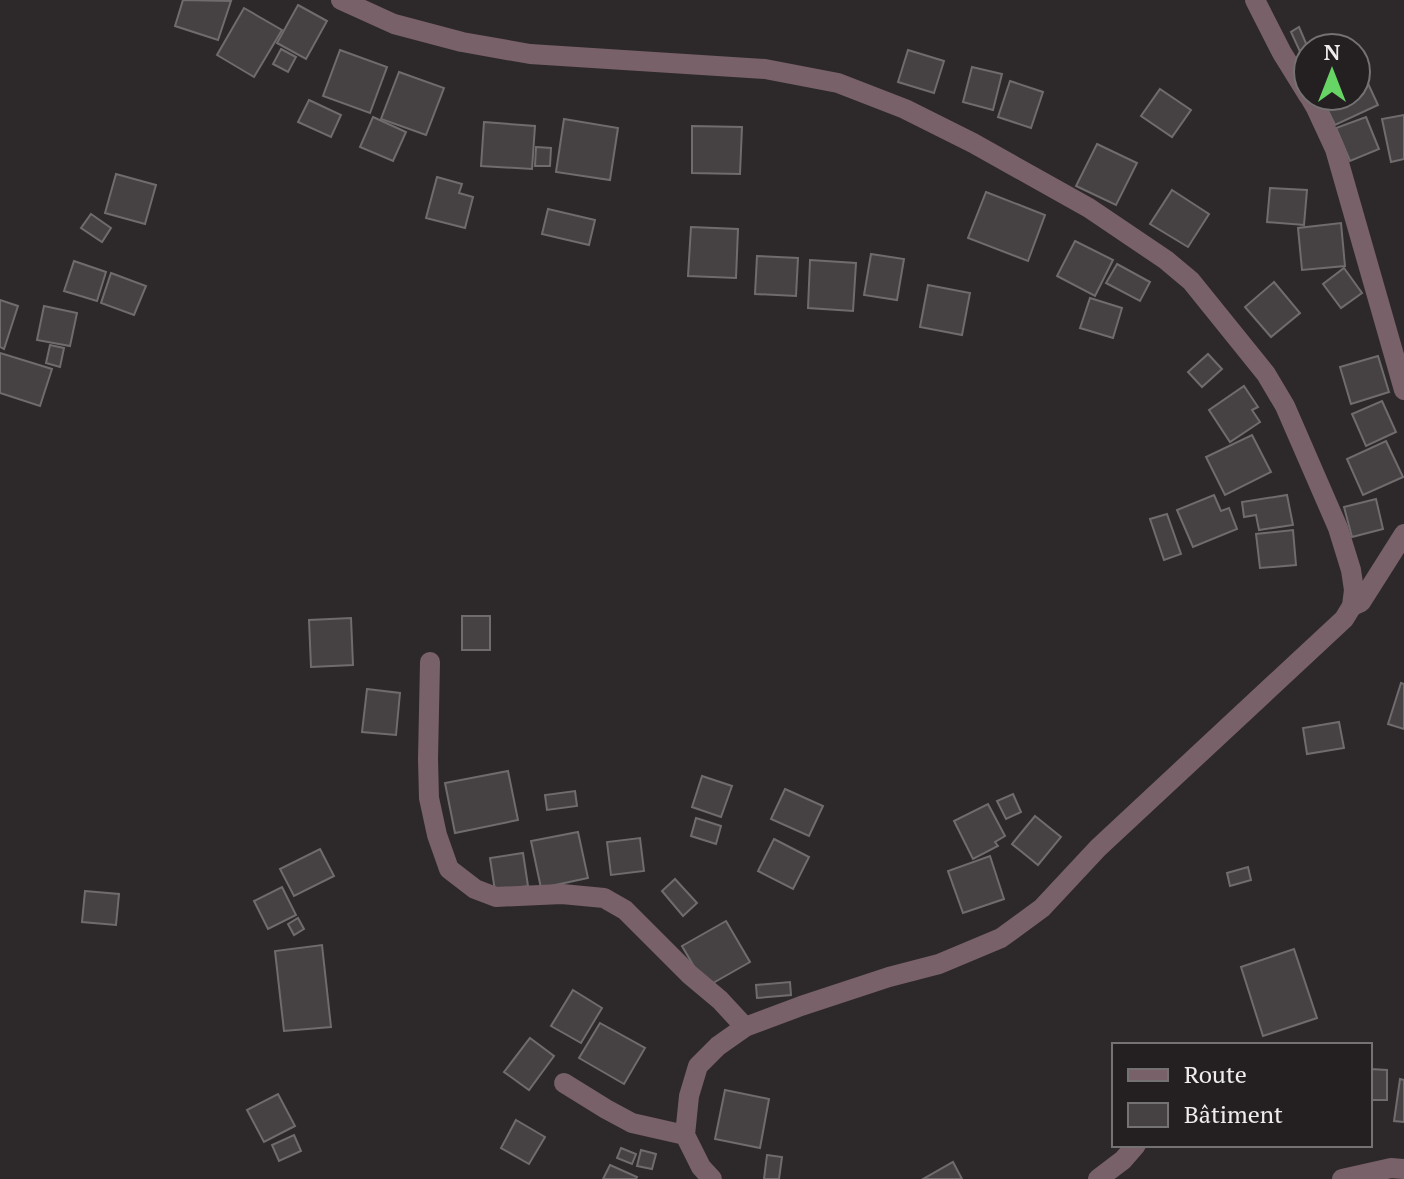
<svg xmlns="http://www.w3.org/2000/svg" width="1404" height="1179" font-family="'PT Serif',serif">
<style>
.building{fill:#464244;stroke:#706b6c;stroke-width:2}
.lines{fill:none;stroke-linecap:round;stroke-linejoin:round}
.minor{stroke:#79616a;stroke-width:20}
</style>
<rect width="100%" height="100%" fill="#2d292b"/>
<g class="building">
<path d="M183 0 231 1 218 40 175 26Z"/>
<path d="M298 5 327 21 306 59 277 43Z"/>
<path d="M244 8 282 30 254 77 217 55Z"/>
<path d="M1299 27 1308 48V53L1302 56 1291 32Z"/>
<path d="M281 49 296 57 288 72 273 64Z"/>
<path d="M340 50 387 67 370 113 323 96Z"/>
<path d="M908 50 944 61 934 93 898 82Z"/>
<path d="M972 67 1002 74 993 110 963 102Z"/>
<path d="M399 72 444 88 426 135 381 119Z"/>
<path d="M1365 77 1378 105 1335 125 1322 98 1325 96H1356V82Z"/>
<path d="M1010 81 1043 92 1031 128 998 117Z"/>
<path d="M1160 89 1191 110 1172 137 1141 116Z"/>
<path d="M309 100 341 115 331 137 298 122Z"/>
<path d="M1404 115V159L1391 162 1382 119Z"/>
<path d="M373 117 406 132 393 161 360 147Z"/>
<path d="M1366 117 1379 149 1350 161 1336 128Z"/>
<path d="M564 119 618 128 610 180 556 172Z"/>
<path d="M484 122 535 126 532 169 481 166Z"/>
<path d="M692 126 742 127 740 174 692 173Z"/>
<path d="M1097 144 1137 163 1116 205 1076 186Z"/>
<path d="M536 147 551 148 550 166H535Z"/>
<path d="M116 174 156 185 145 224 105 213Z"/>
<path d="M437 177 462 184 459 193 473 197 465 228 426 218Z"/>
<path d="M1270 188 1307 190 1304 225 1267 222Z"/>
<path d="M1172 190 1209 214 1188 247 1150 224Z"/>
<path d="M986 192 1045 215 1028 261 968 238Z"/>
<path d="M548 209 595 220 589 245 542 234Z"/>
<path d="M91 214 111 228 102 242 81 228Z"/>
<path d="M1341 223 1345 266 1302 270 1298 228Z"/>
<path d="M691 227 738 229 736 278 688 276Z"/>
<path d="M1075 241 1113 260 1095 296 1057 276Z"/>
<path d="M871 254 904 259 897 300 864 295Z"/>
<path d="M757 256 798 258 796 296 755 294Z"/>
<path d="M810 260 856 263 853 311 808 308Z"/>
<path d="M74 261 106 272 97 301 64 291Z"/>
<path d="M1117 264 1150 282 1140 301 1106 283Z"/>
<path d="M1344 268 1362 293 1341 308 1323 284Z"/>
<path d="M111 273 146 286 134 315 101 303Z"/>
<path d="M1274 282 1300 313 1271 337 1245 307Z"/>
<path d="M928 285 970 293 962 335 920 327Z"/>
<path d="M1090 298 1122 308 1113 338 1080 328Z"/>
<path d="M0 300 18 306 4 349 0 347Z"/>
<path d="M44 306 77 313 70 346 37 340Z"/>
<path d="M50 345 64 348 60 367 46 363Z"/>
<path d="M0 353 52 369 40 406 0 393Z"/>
<path d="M1208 354 1222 369 1202 387 1188 372Z"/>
<path d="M1378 356 1389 392 1351 404 1340 367Z"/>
<path d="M1244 386 1258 407 1252 410 1260 422 1230 442 1209 410Z"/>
<path d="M1382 401 1396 432 1366 446 1352 414Z"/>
<path d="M1252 435 1271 472 1225 495 1206 457Z"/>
<path d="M1386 441 1403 477 1363 495 1347 459Z"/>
<path d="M1214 495 1221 511 1229 508 1237 529 1193 547 1177 510Z"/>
<path d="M1287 495 1293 525 1259 530 1256 515 1244 517 1242 502Z"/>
<path d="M1376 499 1383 529 1352 537 1344 507Z"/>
<path d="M1167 514 1181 554 1164 560 1150 519Z"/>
<path d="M1293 530 1296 565 1260 568 1256 534Z"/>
<rect x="462" y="616" width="28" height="34"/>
<path d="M351 618 353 665 311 667 309 620Z"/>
<path d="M1401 683 1404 684V729L1388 724Z"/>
<path d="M367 689 400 693 396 735 362 732Z"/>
<path d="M1339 722 1344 748 1307 754 1303 728Z"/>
<path d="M508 771 518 820 455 833 445 783Z"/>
<path d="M702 776 732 786 721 817 692 807Z"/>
<path d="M785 789 823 806 809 836 771 819Z"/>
<path d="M575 791 577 806 547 810 545 795Z"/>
<path d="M1013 794 1021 812 1006 819 997 801Z"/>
<path d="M988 804 1005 836 995 842 998 846 973 859 954 821Z"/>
<path d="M1035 816 1061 837 1038 865 1012 844Z"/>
<path d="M696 818 721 826 716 844 691 836Z"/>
<path d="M578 832 588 878 541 888 531 841Z"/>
<path d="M640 838 644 871 611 875 607 842Z"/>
<path d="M774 839 809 857 793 889 758 871Z"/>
<path d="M320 849 334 876 294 896 280 869Z"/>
<path d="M523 853 528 886 495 891 490 858Z"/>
<path d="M990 856 1004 899 963 913 948 871Z"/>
<path d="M1248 867 1251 880 1230 886 1227 873Z"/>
<path d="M675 879 697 903 683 916 662 891Z"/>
<path d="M282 887 296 915 268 929 254 901Z"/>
<path d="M85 891 119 894 116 925 82 922Z"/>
<path d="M298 918 304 929 294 935 288 924Z"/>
<path d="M726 921 750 962 706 987 682 946Z"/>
<path d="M322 945 331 1027 284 1031 275 951Z"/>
<path d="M1294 949 1317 1018 1263 1036 1241 967Z"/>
<path d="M790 982 791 995 757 998 756 985Z"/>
<path d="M573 990 602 1008 581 1043 551 1026Z"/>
<path d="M600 1023 645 1048 624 1084 579 1058Z"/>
<path d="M530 1038 554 1056 529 1090 504 1072Z"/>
<path d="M1370 1069 1387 1070V1100H1370Z"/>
<path d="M1400 1079 1404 1080V1122L1394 1121Z"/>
<path d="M725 1090 769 1099 760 1148 715 1139Z"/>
<path d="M278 1094 295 1126 264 1142 247 1110Z"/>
<path d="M516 1120 545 1137 529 1164 501 1148Z"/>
<path d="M294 1135 301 1151 279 1161 272 1145Z"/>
<path d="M621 1148 636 1154 632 1164 617 1158Z"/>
<path d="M641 1150 656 1154 652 1169 637 1166Z"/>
<path d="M767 1155 782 1157 779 1179H764Z"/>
<path d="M953 1162 962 1179H923Z"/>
<path d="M610 1165 637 1177 636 1179H603Z"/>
</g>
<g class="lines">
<g class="minor">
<path d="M341 0 394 24 462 42 530 54 765 69 838 83 905 109 973 143 1089 208 1166 260 1191 281 1266 374 1285 406 1338 528 1351 570 1354 590 1352 606 1344 619 1098 848 1042 908 1001 938 939 964 889 977 801 1006 745 1027 718 1046 698 1066 689 1096 685 1135 701 1167 712 1179"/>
<path d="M1255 0 1282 53 1308 95"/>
<path d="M1309 96 1316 108 1335 149 1404 390"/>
<path d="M1352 606 1361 602 1404 534"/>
<path d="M430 662 428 759 429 798 437 835 449 869 475 889 496 897 562 894 604 898 625 910 689 974 720 1000 745 1027"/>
<path d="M564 1083 606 1109 632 1123 685 1135"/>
<path d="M1098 1179 1123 1160 1136 1145"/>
<path d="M1342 1179 1391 1168 1404 1169"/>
</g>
</g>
<rect x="1112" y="1043" width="260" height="104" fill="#242021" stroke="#757273" stroke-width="2"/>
<rect x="1128" y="1069" width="40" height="12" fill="#79616a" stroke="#757273" stroke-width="2"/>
<text x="1184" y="1083" font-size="24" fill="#efeced">Route</text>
<rect x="1128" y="1103" width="40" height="24" fill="#464244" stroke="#757273" stroke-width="2"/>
<text x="1184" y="1123" font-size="24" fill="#efeced">Bâtiment</text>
<g transform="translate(1332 72)"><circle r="38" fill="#242021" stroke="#757273" stroke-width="2"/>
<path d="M0-6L14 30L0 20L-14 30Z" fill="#67d466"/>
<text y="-12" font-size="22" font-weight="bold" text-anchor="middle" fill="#efeced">N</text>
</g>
</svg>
